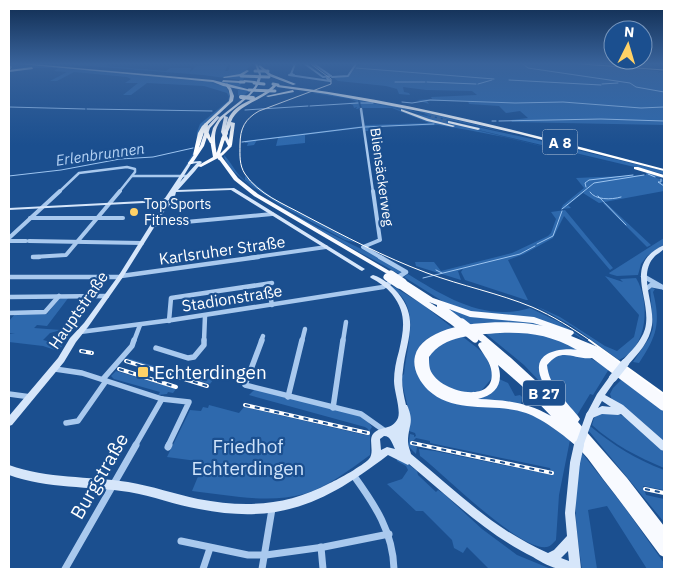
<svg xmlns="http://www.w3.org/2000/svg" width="673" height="578" font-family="'IBM Plex Sans',sans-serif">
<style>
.green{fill:#2e69ad}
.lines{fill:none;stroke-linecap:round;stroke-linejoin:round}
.stream{stroke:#9cc4f0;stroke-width:1}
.motorway-tunnel{stroke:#3d69a0;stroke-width:4;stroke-dasharray:4 2;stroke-linecap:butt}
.minor-far5{stroke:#a9c9ee;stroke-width:2}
.minor-far4{stroke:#a9c9ee;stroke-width:2.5}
.minor-far3{stroke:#a9c9ee;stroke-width:4}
.minor-far2{stroke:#a9c9ee;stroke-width:4.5}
.minor-far1{stroke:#a9c9ee;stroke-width:5.5}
.minor{stroke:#a9c9ee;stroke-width:7}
.tertiary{stroke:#a9c9ee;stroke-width:2}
.secondary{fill:#d6e6fa;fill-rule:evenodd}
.trunk{fill:#f8faff;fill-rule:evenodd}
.motorway{fill:#fff;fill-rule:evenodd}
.tram-far1{stroke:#fff;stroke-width:1}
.tram{stroke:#fff;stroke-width:2}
.rail-casing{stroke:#fff;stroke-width:4}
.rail{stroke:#1b4f8f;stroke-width:2;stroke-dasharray:5;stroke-linecap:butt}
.secondary-bridge-far1{stroke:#d6e6fa;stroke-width:8}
.secondary-bridge{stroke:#d6e6fa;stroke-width:10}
.trunk-bridge-far1{stroke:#f8faff;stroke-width:4.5}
.trunk-bridge{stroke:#f8faff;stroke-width:7}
.motorway-bridge-far1{stroke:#fff;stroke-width:3}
.motorway-bridge{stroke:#fff;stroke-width:4}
.poi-dot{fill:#ffd166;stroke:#1b4f8f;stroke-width:2}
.labels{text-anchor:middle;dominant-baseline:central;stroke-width:4.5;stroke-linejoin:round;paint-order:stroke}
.far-street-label{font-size:14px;fill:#fff;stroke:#1b4f8f}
.far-poi-label{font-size:14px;fill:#fff;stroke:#1b4f8f;text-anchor:start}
.shield{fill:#1b4f8f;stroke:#bbcadd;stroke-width:1}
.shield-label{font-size:15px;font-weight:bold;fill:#fff}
.far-water-label{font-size:15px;font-style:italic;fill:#b5d3f5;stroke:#1b4f8f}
.street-label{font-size:16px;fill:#fff;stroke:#1b4f8f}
.near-poi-label{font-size:19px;fill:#fff;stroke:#1b4f8f;text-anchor:start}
.near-park-label{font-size:19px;fill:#cfe3fa;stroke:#1b4f8f}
.near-street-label{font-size:19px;fill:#fff;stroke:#1b4f8f}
</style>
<rect width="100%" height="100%" fill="#1b4f8f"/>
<g class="green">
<path d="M9 64H27L188 78 134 74 189 80 193 79 238 83 240 80 203 75 63 64H108L106 66 166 71 170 68H191L190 72 196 66 228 65 225 71H228L231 64H252L242 74H246L240 86 249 91 242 97 238 95V90C228 84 217 81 204 80L226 85 210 83 226 86 231 98 228 103 203 125 199 132 197 149 181 174 196 148 197 132 200 124 228 101 229 97 227 93 204 86 147 83 131 95H123L138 83H125L131 79 127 77 74 72 57 81H50L67 72 54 71 58 68H34L9 72 13 67Z"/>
<path d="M359 64H581L609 67 632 64 646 70 659 71 658 73 664 71V125L512 122 511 120 528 118 520 111 506 113 499 106 469 104 468 101H427L429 104 417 100 432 99 431 97 477 95 472 91 426 90 403 87 404 92 409 93 410 95 399 94 397 89 386 86 338 81 334 78 349 76 357 66 363 65Z"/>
<path d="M313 93C346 93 391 103 429 116H431L412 109 513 134 347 97 358 100 360 108 357 109H339H356L357 107 354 108 353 105 347 103 357 102 350 99Z"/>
<path d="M359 100 395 108 440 124 461 128 440 123 409 112 532 139 664 171V174L449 123 642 171 504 137 468 130 438 125 374 127V131H365V125L429 123 392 108H362Z"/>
<path d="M363 126 362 128 305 135V143L276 146 278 138 257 140 254 145 247 146 248 143H245V141Z"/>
<path d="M224 155C231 162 235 172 243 179 285 216 351 242 400 269L401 272 399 274C370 257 225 184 224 155Z"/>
<path d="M646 172 664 178 653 177 664 180V182L659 181 664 184V191L599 203 583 193 568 205 571 208 561 209 563 205 584 188 576 178 646 175Z"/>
<path d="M245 176 274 199 357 243 345 240C311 221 274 205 245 180Z"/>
<path d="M603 203H606L651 245 647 247Z"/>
<path d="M565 210 613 268 610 270 564 216 553 238 524 254 508 260 528 300H526L465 280 461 272 463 269 458 271 461 280 416 266 415 262H434L441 271 512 253 548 236 551 233 556 219 551 212Z"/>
<path d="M664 238V244L647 256 641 264 638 275 617 276 610 274 609 273Z"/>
<path d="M408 274C445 297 485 322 530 308L559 322 594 346 568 330 534 318 469 311 447 304 404 277Z"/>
<path d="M605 276 623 282 620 279 636 278C650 301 649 347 619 360L572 326 536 306 560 317 605 346 617 351 634 337 639 315Z"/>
<path d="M391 285 422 304 454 329C436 333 419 338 415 358L433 391 527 410 570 440 559 495 556 540C553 543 551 546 547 547 519 551 444 474 420 456L419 449 435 451 552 475 550 468 430 443V441L416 438 412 442 417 447 416 454 408 446 410 434 414 435V437L416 436 415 433 409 431C413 412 402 394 402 376L404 374C406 352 417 320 404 300 401 294 395 291 391 285Z"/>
<path d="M650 287 655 289 653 292C661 323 657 336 639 363L633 362 650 337 653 328Z"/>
<path d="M69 297 47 326 37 325 34 328 61 330 50 333 43 340 63 345 58 351 43 346 9 342V334H15L9 333V321L15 314H47L59 299Z"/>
<path d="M450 309C493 315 540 319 578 339L472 326 449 310Z"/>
<path d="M528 332 555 338 588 354 558 350 546 356V385H543L524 365 485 333Z"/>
<path d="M462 336C481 352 487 351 493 377L481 391C455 396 447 389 429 372 428 341 436 346 462 336Z"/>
<path d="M564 353 590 358 609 369 593 395 590 394 576 417 556 393 545 371 548 360Z"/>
<path d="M127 358 184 375 186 372 213 380 210 384 126 359Z"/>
<path d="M116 371 176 389 173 393 168 392 167 394 158 395 160 392 114 379 111 376Z"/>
<path d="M499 379 508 383 515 396 520 395 522 397 521 405 464 398H478Z"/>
<path d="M622 379 664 410V444L644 424 612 400 610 394 613 388Z"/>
<path d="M255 389 360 416 368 422 372 427 370 430V455C349 470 328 487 304 494 268 504 228 495 192 491L204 462 167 457 190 410 201 411 203 407 208 408 209 405 239 413 244 407 365 435 369 432 368 429 365 427 249 395Z"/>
<path d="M601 413C606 413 612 413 617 414 635 418 651 440 664 452V468C638 457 614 445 592 425L594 418Z"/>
<path d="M590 426C613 445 637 460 664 470V490L643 486 646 495 664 499V522L588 430Z"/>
<path d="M582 453 625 508 664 563V569H647L607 506 588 510 597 569H582C576 530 571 492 582 453Z"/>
<path d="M397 456 417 471 418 475 436 492 438 490 444 494 482 529 517 555 551 569H489L467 547 463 553 454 548 452 540 423 511H416L387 484 402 479 408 470 406 466 397 461Z"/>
</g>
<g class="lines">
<g class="stream">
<path d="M523 64 528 68 630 83 636 87 664 92"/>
<path d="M356 68 494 79"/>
<path d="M509 80 601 85"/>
<path d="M395 82H425"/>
<path d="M427 82 476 84"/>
<path d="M478 84 492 80"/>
<path d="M602 84 618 83"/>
<path d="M402 102 412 103 430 100 515 103 563 102 641 108 664 107"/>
<path d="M361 103H373"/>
<path d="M310 106 358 103"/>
<path d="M9 107 85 109"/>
<path d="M87 109 212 111"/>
<path d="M245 110 308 106"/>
<path d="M492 121H496"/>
<path d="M499 121 601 119 664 121"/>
<path d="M365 127 434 124"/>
<path d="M242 142 363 127"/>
<path d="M648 174 655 177"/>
<path d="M9 176 61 170 120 159 153 157 193 148"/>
<path d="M661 179V182H658L664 186"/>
<path d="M586 187 585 183 589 180 633 175"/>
<path d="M590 192C595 200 611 200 621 197"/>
<path d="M598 196 626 225"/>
<path d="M562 209 594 183 644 175"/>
<path d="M537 244 553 236 562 211"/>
<path d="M436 270 442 273"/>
<path d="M423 278 520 254 535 246"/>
</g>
<path class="motorway-tunnel" d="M431 116 449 122"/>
<g class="minor-far5">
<path d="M292 74 289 75 330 81 327 78"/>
<path d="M294 75 291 74 295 64"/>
<path d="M332 77 348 76 356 64"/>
</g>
<g class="minor-far4">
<path d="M361 109 373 192"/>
<path d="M132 176H187"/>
<path d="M59 192 79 173 127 167 135 169V172L119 192"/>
</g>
<g class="minor-far3">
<path d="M373 191 380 240 363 247 382 258"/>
<path d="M30 218H123"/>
<path d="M153 225 272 214"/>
<path d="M9 238 60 191"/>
<path d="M9 241H26"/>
<path d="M29 241 142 243"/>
<path d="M33 257 66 255 120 191"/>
<path d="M249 258 326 247"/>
</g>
<g class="minor-far2">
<path d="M33 257H39"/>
<path d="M121 276 258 257"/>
<path d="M643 276 664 288"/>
<path d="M9 277H120"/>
<path d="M268 284 272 305"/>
<path d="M645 290 651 285 661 287"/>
<path d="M9 297 107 296"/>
<path d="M9 313 45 312 59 296"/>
<path d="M169 321 171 298 272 283"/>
<path d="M80 332 172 320 383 287 406 272 380 257"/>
<path d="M134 341 140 325"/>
<path d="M204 341 205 316"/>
<path d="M261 341 263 336"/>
<path d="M302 341 305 329"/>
<path d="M343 341 346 322"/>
</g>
<g class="minor-far1">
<path d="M262 340 245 385 361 414 385 431"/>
<path d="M156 348 188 358 194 357 204 345V340"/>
<path d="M55 369 82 373 162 399 189 402 168 446"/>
<path d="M103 379 132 346 134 340"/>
<path d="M9 394 31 397"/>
<path d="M288 397 302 340"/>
<path d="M333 408 343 340"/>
<path d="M66 423 78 421 106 381"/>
<path d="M135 446 162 399"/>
</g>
<g class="minor">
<path d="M168 447 169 445"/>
<path d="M354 476C375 505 393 532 394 569"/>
<path d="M181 541 248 555H266L324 547 389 534"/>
<path d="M321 547 323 569"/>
<path d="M65 569 136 445"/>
<path d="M203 569 210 548"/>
<path d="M262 569 272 509"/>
</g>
<g class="tertiary">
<path d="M305 64 323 77 331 76"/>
<path d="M314 64 331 76"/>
</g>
<g class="secondary">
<path d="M9 64 12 67 9 71 10 67Z"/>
<path d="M200 161 202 162 195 171 178 190 234 188 365 269 362 271 360 270 231 190 176 192 175 196 174 201 165 210 123 277 88 327 76 342 64 362 12 425 9 426V416L58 358 70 338 84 323 119 275 161 208 170 200 163 202 9 210V208L162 200 165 198 189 162ZM197 163 180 182 191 164Z"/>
<path d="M664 245V249C661 252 657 254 655 256 637 274 655 303 652 325 650 341 638 354 628 365L625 366 622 365 621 363 622 361C631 351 641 342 645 329 653 298 621 265 664 245Z"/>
<path d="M373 275C383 278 391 285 398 293 420 320 406 340 403 370 401 382 403 393 406 405H407C415 423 408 425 408 442 408 446 410 450 411 454 443 480 473 509 507 531 520 539 534 547 548 553L554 550 567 536 565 513 570 463 572 460 575 458 578 460 580 463 575 513 581 569C574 569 567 570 561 569 551 568 541 562 533 557 486 534 449 497 409 464L408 465 388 455C325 503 280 525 199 509 175 505 153 496 129 492 89 486 48 489 9 475V465C48 479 88 476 128 482 152 486 175 494 198 499 246 508 287 506 330 483 339 479 362 466 369 459 375 452 368 440 373 434 381 425 392 431 398 418 401 410 394 391 394 381 394 371 396 361 399 351 404 329 407 313 392 294 386 287 379 282 371 278L370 277 371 276ZM384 436C391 436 392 444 395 449L387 447 381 450 380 439ZM568 551 569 561 561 558Z"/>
<path d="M613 375 616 376 617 378 605 395 623 405 664 441V451L661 450 621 414 618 415 602 414 590 419 587 418 586 415 597 394 610 376ZM602 401 611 407 602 406 598 408Z"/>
</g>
<g class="trunk">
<path d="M255 64H257C258 67 261 72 261 75 261 92 236 106 225 116L228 117 225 132 232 146 223 155 220 157H222L238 178 258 194 393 273 394 274 393 275H389L254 196 234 180 218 158 201 167 197 166 213 157 210 140 213 128 220 117 249 94 255 86 259 75ZM224 117 221 132 228 146 221 153 217 155C214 139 213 128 224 117Z"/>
<path d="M217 116 220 117 210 128 204 146 192 164H188V163L200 146 206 128Z"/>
<path d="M401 280H405L433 298 471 311 534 317 573 331 574 333 571 336 598 347 664 394V411L661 410 592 358C574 360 562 346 547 365 549 386 565 400 578 416L580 419 578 422 627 478 664 526V557L660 555C641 530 623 504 603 479 596 470 590 460 582 452 570 439 543 419 526 413 495 402 455 415 428 390 419 381 412 368 415 356 425 318 513 319 543 326L533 323 470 317 449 309 466 322 465 324 462 325 459 323 455 326 452 325 397 287 396 285 397 283H400ZM429 302 437 305V307ZM500 333C530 332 550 335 577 350 565 348 541 350 539 366 538 375 544 385 548 392L511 358 485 336H479L478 338 482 342 479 343 478 345C482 353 489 360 491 369 499 406 438 393 430 369 429 365 429 361 429 357 444 335 475 335 500 333ZM498 365 522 386 551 416C526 402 505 400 478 399 496 395 504 383 498 365Z"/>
</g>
<g class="motorway">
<path d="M20 64H32L213 80 251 90 249 91 223 86 213 82Z"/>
<path d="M260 65 271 74 296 84 293 85 269 76 258 66Z"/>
<path d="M32 67 33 69 9 72V70Z"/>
<path d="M247 70 249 71 242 76 224 78 223 77 240 74Z"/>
<path d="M223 80 240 81 242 82 240 83 222 82Z"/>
<path d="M244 80 255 81 257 82 255 83 243 82Z"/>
<path d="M274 84 277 85C263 102 238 103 231 122L235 123 232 145 228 146 231 125 227 134 224 133C226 127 227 119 231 114 241 100 262 99 274 84Z"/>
<path d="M278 85C311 89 343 94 376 100 473 118 568 144 664 169V171L519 134 424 112 327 94 277 87Z"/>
<path d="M228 87 231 88 234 96 233 101 206 126 197 154 193 155 198 133 202 126 229 101 230 96Z"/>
<path d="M293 90 294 92 268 97 266 96Z"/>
<path d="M401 109 429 119 455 126 453 127 427 121 401 111Z"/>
<path d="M449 121 479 128 480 129 478 130 448 123V121Z"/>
<path d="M207 135H209L214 142V143H210L206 136Z"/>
<path d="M223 138 225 139 220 154 216 155 221 139Z"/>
<path d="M634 167H638L664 175V178L634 169Z"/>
</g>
<g class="tram-far1">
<path d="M311 64 331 79V84L259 111C245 119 240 128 240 145 240 155 239 165 245 174 258 194 284 204 304 215 344 236 384 257 427 273 462 286 498 293 532 307 553 316 572 328 591 341"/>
<path d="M582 64 664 70"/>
</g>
<path class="tram" d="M589 340 664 394"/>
<defs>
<g id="rail">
<path d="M81 351 92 353"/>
<path d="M126 361 207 386"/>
<path d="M119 369 176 387"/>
<path d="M245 405 368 433"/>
<path d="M412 443 552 473"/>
<path d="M645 489 664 493"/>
</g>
</defs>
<use href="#rail" class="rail-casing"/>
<use href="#rail" class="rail"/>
<g class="secondary-bridge-far1">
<path d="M613 378 625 363"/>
<path d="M579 446 590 415"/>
</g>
<path class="secondary-bridge" d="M575 463 579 445"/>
<path class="trunk-bridge-far1" d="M218 154 220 158"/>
<g class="trunk-bridge">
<path d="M391 274 403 282"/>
<path d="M387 277 399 285"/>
<path d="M462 322 482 338"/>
<path d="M455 323 475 339"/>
</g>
<g class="motorway-bridge-far1">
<path d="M255 71H268"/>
<path d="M241 76 269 77"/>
<path d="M240 82H244"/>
<path d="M254 83 264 84"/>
<path d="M273 84 278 85"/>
<path d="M227 85 229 88"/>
<path d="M249 90 275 91"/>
<path d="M241 97 250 98"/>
</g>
<g class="motorway-bridge">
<path d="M241 97 253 98"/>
<path d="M206 125 205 130 208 136"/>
<path d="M223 139 226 133"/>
</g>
</g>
<linearGradient id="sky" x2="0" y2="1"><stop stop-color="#0f2b4f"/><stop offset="0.44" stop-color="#39639b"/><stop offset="1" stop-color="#39639b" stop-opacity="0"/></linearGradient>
<rect width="673" height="145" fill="url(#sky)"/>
<g class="poi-dot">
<circle cx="134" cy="212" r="5"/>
<rect x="137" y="366" width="12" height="12" rx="2.5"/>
</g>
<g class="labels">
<g class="far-street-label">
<text transform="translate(382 177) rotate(82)">Bliensäckerweg</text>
</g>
<g class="far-poi-label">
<text x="144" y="204">Top Sports<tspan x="144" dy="16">Fitness</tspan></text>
</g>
<g class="shield">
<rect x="542.5" y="129.5" width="35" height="25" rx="4"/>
<rect x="523" y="380.5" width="42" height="25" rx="4"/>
</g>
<g class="shield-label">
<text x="560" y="142">A 8</text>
<text x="544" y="393">B 27</text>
</g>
<g class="far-water-label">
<text transform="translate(100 154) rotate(-8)">Erlenbrunnen</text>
</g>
<g class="street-label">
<text transform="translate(222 250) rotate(-8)">Karlsruher Straße</text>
<text transform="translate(232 298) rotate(-9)">Stadionstraße</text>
<text transform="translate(78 310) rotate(-55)">Hauptstraße</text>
</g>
<g class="near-poi-label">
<text x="154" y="372">Echterdingen</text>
</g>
<g class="near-park-label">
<text x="248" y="446">Friedhof<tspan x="248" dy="22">Echterdingen</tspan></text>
</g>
<g class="near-street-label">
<text transform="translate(99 476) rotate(-60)">Burgstraße</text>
</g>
</g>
<rect width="673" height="578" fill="none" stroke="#ffffff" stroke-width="20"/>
<g transform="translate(628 45) rotate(5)"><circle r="24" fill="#1b4f8f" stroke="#7695bc"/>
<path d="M0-4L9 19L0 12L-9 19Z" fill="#ffd166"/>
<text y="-8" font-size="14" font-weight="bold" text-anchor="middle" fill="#ffffff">N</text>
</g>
</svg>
